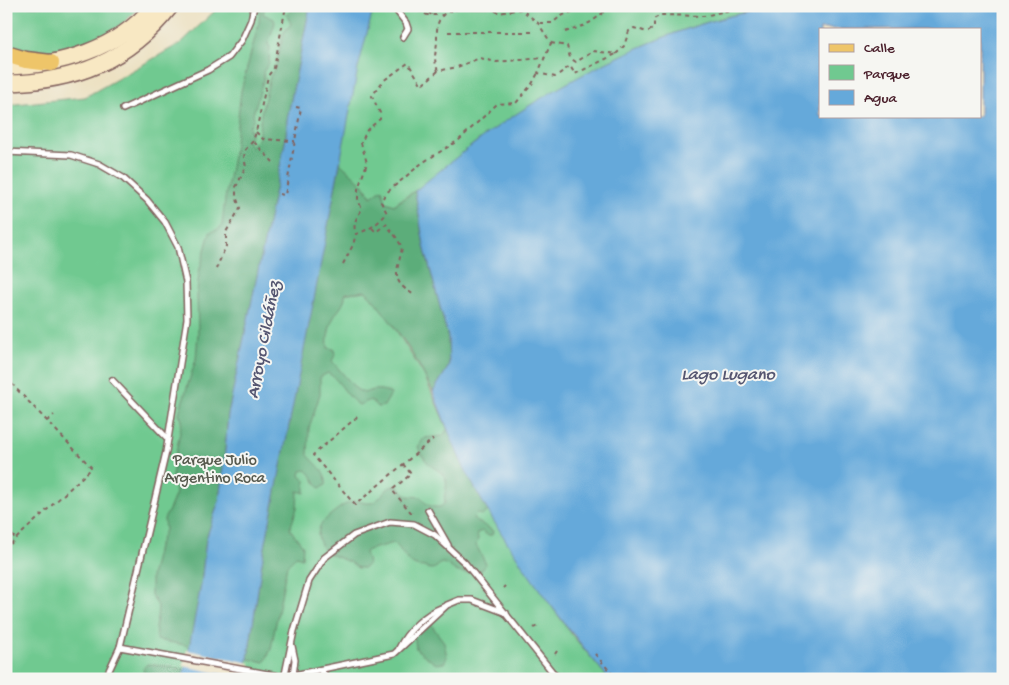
<svg xmlns="http://www.w3.org/2000/svg" width="1009" height="685" font-family="'Gochi Hand',sans-serif">
<style>
.green{fill:#70c990;stroke:#5d745e}
.forest{fill:#5cad7a;stroke:#536652}
.water{fill:#65a9da;stroke:#586482;fill-rule:evenodd}
.pier{fill:#ece0c0}
.lines{fill:none;stroke-linecap:round;stroke-linejoin:round}
.lane-casing{stroke:#83635f;stroke-width:8}
.secondary-casing{stroke:#83635f;stroke-width:18}
.primary-casing{stroke:#83635f;stroke-width:19}
.path{stroke:#83635f;stroke-width:2;stroke-dasharray:4 4;stroke-linecap:butt}
.lane{stroke:#fff;stroke-width:5}
.secondary{stroke:#f8e8c3;stroke-width:15}
.primary{stroke:#eec569;stroke-width:16}
.labels{text-anchor:middle;dominant-baseline:central;stroke-width:4;stroke-linejoin:round;paint-order:stroke}
.park-label{font-size:16px;fill:#575a4e;stroke:#f6f6f2}
.water-label{font-size:18px;font-style:italic;fill:#555671;stroke:#f6f6f2}
</style>
<rect width="100%" height="100%" fill="#f6f6f2"/>
<filter id="ink" filterUnits="userSpaceOnUse"><feTurbulence type="fractalNoise" baseFrequency=".02" numOctaves="2"/><feDisplacementMap in="SourceGraphic" scale="10" xChannelSelector="R" yChannelSelector="G"/><feConvolveMatrix kernelMatrix="1 2 1 2 8 2 1 2 1" color-interpolation-filters="sRGB"/></filter>
<filter id="wash" filterUnits="userSpaceOnUse"><feTurbulence type="fractalNoise" baseFrequency=".0096" numOctaves="4" result="noise"/><feDisplacementMap in="SourceGraphic" scale="20" xChannelSelector="R" yChannelSelector="G"/><feGaussianBlur stdDeviation="1.12" result="paint"/><feColorMatrix in="noise" values="0 0 0 0 0 0 0 0 0 0 0 0 0 0 0 0 0 1.4 0 .05"/><feComposite in="paint" operator="in"/></filter>
<g filter="url(#wash)">
<rect width="100%" height="100%" fill="#ece0c0"/>
<g class="green">
<path d="M6 6H141C113 36 72 59 29 54 22 53 14 51 6 49Z"/>
<path d="M220 6H819C795 8 770 7 747 12 656 31 560 83 484 136 461 153 439 174 416 190 408 196 401 199 394 205L371 197 366 187 353 177 340 164 341 294 366 291 386 314 424 375 460 458 484 505 535 583 573 636 609 679H6V105L85 97 181 43Z"/>
</g>
<g class="forest">
<path d="M260 6H265L263 14 274 19 275 23 268 44 270 47 269 63 263 72 264 78 253 114 254 118 249 127 251 135 247 140 248 143 251 146 259 138V131L261 114 270 77 275 68 284 32 291 24 287 15 294 6H310L287 120 286 138 228 414 225 451 219 501 206 539 201 585 190 646 157 640 155 627 157 618 158 606 151 595V577L158 547 165 530 164 519 170 508 176 493 172 476 182 420 179 413 196 359 198 333 197 293 199 272 210 232 219 229 222 225 225 199 234 151 241 91 259 22Z"/>
<path d="M340 163C351 174 365 183 371 197L382 189 386 202 394 205 415 191 424 246 448 337 449 366 433 392C415 355 393 322 366 291L345 293C346 305 337 310 333 319 329 328 327 338 328 348L334 349 335 355 332 361 356 389 364 393C373 389 383 388 391 394L384 406 377 407 371 400 359 405C346 397 341 381 328 373L320 377V394L309 428 308 455C315 464 328 472 326 485L320 488C314 483 313 474 306 470L301 471 300 476 305 480V493L298 491 297 508 290 529 303 546 302 558 296 556 287 565 271 649 265 662 248 659 262 562Z"/>
<path d="M448 428 460 458 488 511 483 515 477 514 473 518C479 524 486 525 493 531L492 535H487L482 531 477 533 478 539 476 545 486 564 482 570C474 572 463 575 456 571 449 567 449 564 441 563 434 570 432 570 424 567 418 566 421 568 416 566 405 562 402 549 394 543L368 550 365 552 368 563 365 568H358L349 562 325 552C322 547 318 540 318 534 319 531 319 529 320 526 324 519 346 501 355 501 361 501 367 505 374 502 381 499 387 485 395 486 400 487 404 492 407 496L421 497C426 505 431 508 440 507L445 503C443 495 448 488 446 480 443 471 434 469 429 464 424 459 421 453 418 447L424 438 443 436Z"/>
<path d="M427 620 431 621 432 626 444 642 447 657 444 663 436 664 416 649 414 630Z"/>
<path d="M147 664 173 667 185 670 183 679H148L145 676 143 669Z"/>
</g>
<g class="water">
<path d="M310 6H374L358 68 315 294 262 562 245 679H183L201 585 206 539 219 501 225 451 228 414 286 138 287 120Z"/>
<path d="M819 6H1003V679H609C553 611 498 538 460 459 450 437 442 414 433 392L449 366 448 337 424 246 415 191C437 173 460 154 483 137 557 83 657 31 747 12 769 7 796 8 819 6ZM820 29H980V116H820Z"/>
</g>
<path class="pier" d="M187 650 250 663 247 679 183 666Z"/>
</g>
<g filter="url(#ink)">
<g class="lines">
<defs>
<g id="lane">
<path d="M393 6 406 23 408 29 403 37"/>
<path d="M123 109 208 70 229 57 242 40 251 20 254 6"/>
<path d="M6 152 71 155 99 164 123 178 147 200 165 222 178 247 186 282 187 319 166 452 120 647 105 679"/>
<path d="M112 380 168 439"/>
<path d="M428 510 448 545"/>
<path d="M292 646 295 660 293 675"/>
<path d="M120 647 284 677 394 654 447 605 459 600H472L506 613"/>
<path d="M399 648C408 630 425 614 443 607"/>
<path d="M320 670 329 679"/>
<path d="M284 679 294 631 309 581 324 558 354 535 390 522 414 524 435 535 465 563 558 679"/>
</g>
<g id="secondary">
<path d="M6 67C59 66 119 49 153 6"/>
<path d="M6 83C75 82 128 61 171 6"/>
</g>
<path id="primary" d="M6 54 26 60 51 63"/>
</defs>
<use href="#lane" class="lane-casing"/>
<use href="#secondary" class="secondary-casing"/>
<use href="#primary" class="primary-casing"/>
<g class="path">
<path d="M411 6 427 15H443"/>
<path d="M425 6 431 15"/>
<path d="M450 6 454 10C451 11 445 13 443 15 436 22 437 31 437 39 437 53 432 55 438 71L457 67 480 58 496 62 544 58"/>
<path d="M488 6 499 13 521 9 538 23 551 43"/>
<path d="M455 10 467 6"/>
<path d="M540 23H553C563 12 573 13 585 6"/>
<path d="M448 32H534"/>
<path d="M565 32C585 26 595 22 609 6"/>
<path d="M551 43 567 46 570 58 576 62 594 51 616 54 575 74 570 66 555 77 538 73Z"/>
<path d="M616 54 624 46 629 31 634 28 647 32 654 28V19L660 15 704 16 744 7 763 6"/>
<path d="M438 71 422 85 408 63 383 81 372 96 380 113V119L367 130 361 143 367 163 358 189V200L362 209C357 217 352 224 356 234 369 230 378 224 387 213L381 202 385 194 422 163 459 140 497 104 516 103 532 84 538 73"/>
<path d="M256 132 263 139 295 141"/>
<path d="M254 142 273 162"/>
<path d="M279 194 285 195 301 108 296 107"/>
<path d="M372 228 376 232 386 224 396 237 402 247C399 269 388 280 413 294"/>
<path d="M343 264 353 245 356 234"/>
<path d="M216 269 226 246V232L240 208 236 196V187L246 167 244 158 245 150 253 141 256 132 268 76 274 68 286 6"/>
<path d="M6 378 92 468 6 548"/>
<path d="M357 417 313 455 355 505 433 439"/>
<path d="M47 421 54 415"/>
<path d="M403 464 411 474 392 490 414 516"/>
<path d="M6 529 16 539"/>
<path d="M503 588 505 586"/>
<path d="M534 628 537 626"/>
<path d="M555 654 557 651"/>
<path d="M595 654 614 676 611 679"/>
</g>
<use href="#lane" class="lane"/>
<use href="#secondary" class="secondary"/>
<use href="#primary" class="primary"/>
</g>
</g>
<g class="labels">
<g class="park-label">
<text x="215" y="461">Parque Julio<tspan x="215" dy="18">Argentino Roca</tspan></text>
</g>
<g class="water-label">
<text transform="translate(265 340) rotate(-79)">Arroyo Cildáñez</text>
<text x="728" y="375">Lago Lugano</text>
</g>
</g>
<rect width="1009" height="685" fill="none" stroke="#f6f6f2" stroke-width="25"/>
<rect x="819" y="28" width="162" height="90" fill="#f6f6f2" stroke="#b1a0a2"/>
<rect x="829" y="44" width="25" height="8" fill="#eec569" stroke="#b1a0a2"/>
<text x="864" y="52" font-size="15" fill="#4a1f2b">Calle</text>
<rect x="829" y="65" width="25" height="15" fill="#70c990" stroke="#b1a0a2"/>
<text x="864" y="78" font-size="15" fill="#4a1f2b">Parque</text>
<rect x="829" y="90" width="25" height="15" fill="#65a9da" stroke="#b1a0a2"/>
<text x="864" y="102" font-size="15" fill="#4a1f2b">Agua</text>
</svg>
